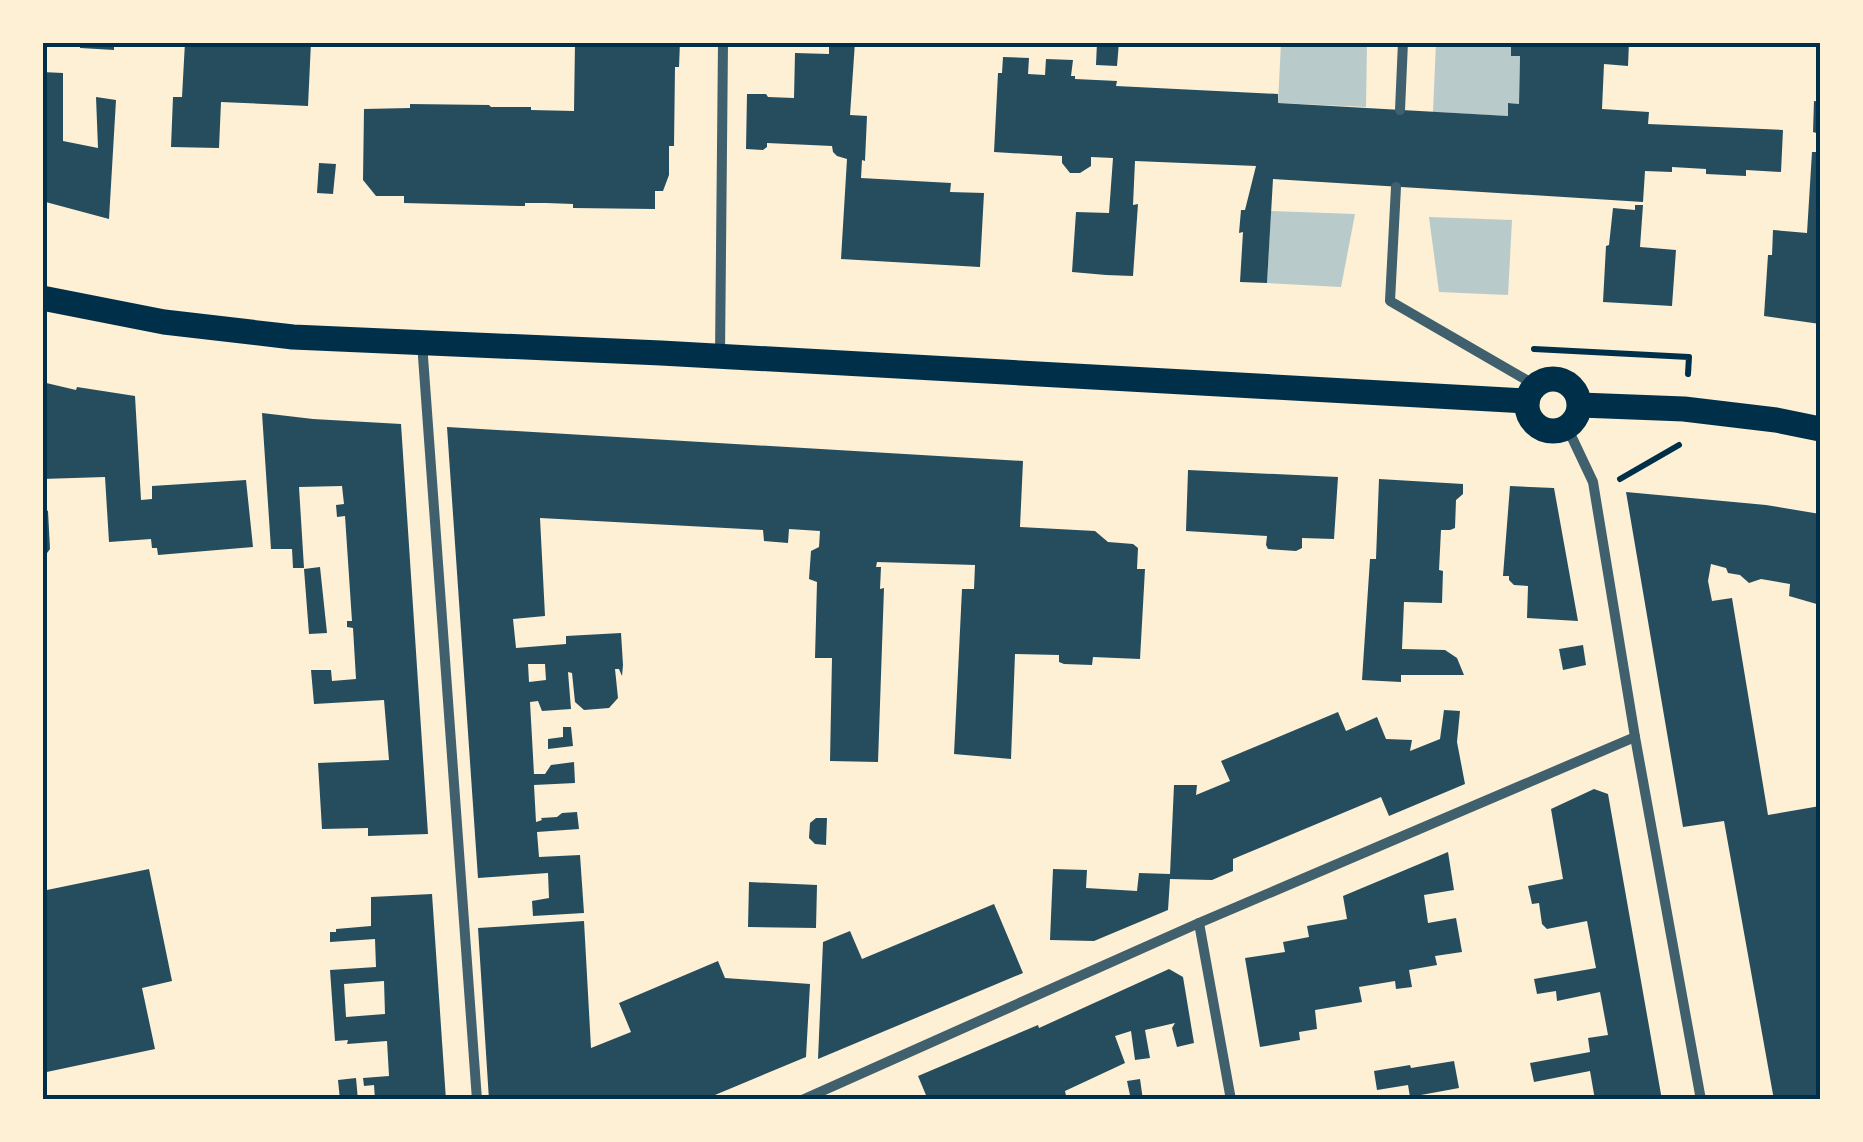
<svg xmlns="http://www.w3.org/2000/svg" width="1863" height="1142" font-family="Literata,serif">
<style>
.green{fill:#b9caca}
.building{fill:#264d5e;fill-rule:evenodd}
.lines{fill:none;stroke-linecap:round;stroke-linejoin:round}
.path{stroke:#003049;stroke-width:6}
.minor{stroke:#3f606c;stroke-width:10}
.primary{stroke:#003049;stroke-width:25}
.neatline{fill:none;stroke:#003049;stroke-width:4}
</style>
<rect width="100%" height="100%" fill="#fdf0d5"/>
<g class="green">
<path d="M1281 43H1367L1366 107 1278 103Z"/>
<path d="M1436 43H1511V56H1520L1519 104 1509 103 1508 116 1433 112Z"/>
<path d="M1271 211 1355 214 1341 287 1267 283Z"/>
<path d="M1429 217 1512 220 1508 295 1439 292Z"/>
</g>
<g class="building">
<path d="M80 42H114V50L80 48Z"/>
<path d="M185 42H311L308 106 221 102 219 148 171 147 173 97H182Z"/>
<path d="M575 42H680L679 67H675L674 146H669V175L663 191H655V209L573 208V204L546 203H525V206H521L404 203V196H376L363 180 364 109 410 108V104L489 105 491 107H531V110L574 111Z"/>
<path d="M829 42H855L850 115 867 116 865 161 862 160 861 178 951 183 950 192 984 193 980 267 841 259 847 159 837 156 833 152 832 146 767 143V147L763 150 746 149 747 94H766L768 97 794 98 795 53 829 54Z"/>
<path d="M1097 42H1119L1117 66 1096 65Z"/>
<path d="M1511 42H1629L1628 66 1604 64 1602 109 1649 112 1648 124 1783 130 1781 172 1746 170V176L1706 174V169L1672 167V172L1645 171 1643 202 1273 179 1267 283 1240 282 1243 232 1239 233 1241 210H1245L1256 166 1135 161 1133 205 1138 204 1133 276 1106 275 1072 272 1076 212 1109 213 1113 158 1091 157V166L1080 173H1070L1062 163V156L994 152 998 73H1002L1003 57 1029 58 1028 74 1045 75 1046 59 1073 60 1071 76H1075V79L1117 81 1116 86 1278 94V103L1508 116V103L1519 104 1520 56H1511Z"/>
<path d="M42 72 63 73V141L98 148 96 97 116 100 109 219 42 201Z"/>
<path d="M1814 101 1820 102V134L1813 132Z"/>
<path d="M1812 152H1820V324L1764 316 1768 255H1772L1773 230 1807 233Z"/>
<path d="M319 163 336 164 333 194 317 193Z"/>
<path d="M1635 205H1643L1640 247 1676 250 1672 306 1603 302 1606 246 1609 245 1613 208 1635 210Z"/>
<path d="M42 382 76 390 77 387 135 396 141 500 152 499V486L246 480 253 547 158 555 157 548H152L151 539 109 542 105 477 42 479Z"/>
<path d="M262 413 313 419 401 424 428 834 368 836V828L322 829 318 763 389 760 384 700 314 704 311 670H331L332 681 356 679 353 628 347 627V621H352L345 516 337 517 336 505 344 504 342 486 299 487 304 568H293L292 549H271Z"/>
<path d="M447 427 1023 461 1020 527 1095 531 1108 542 1133 544 1138 548 1137 569H1145L1140 659 1093 657 1092 665 1064 664 1059 662V655L1015 654 1011 759 954 754 962 589H974L975 565 877 562 876 567H881L880 589 884 588 878 762 830 761 832 658H815L817 582 809 579 811 551 819 547 820 531 789 529 788 543 764 541 763 530 540 518 545 616 513 619 516 648 566 644V636L621 633 623 665 622 676 619 669H615L618 698 609 708 584 710 575 702 572 673 568 672 571 709 542 711 538 701 530 702 534 774H545L551 765 574 762 575 783 534 785 536 822 542 820 541 818 557 817 562 813 577 812 579 829 537 832 539 857 580 855 584 913 533 916 532 901 549 898 548 873 478 878ZM528 664H545L546 680 529 682Z"/>
<path d="M1188 470 1338 477 1334 539 1302 538V548L1296 551 1268 549 1266 545 1267 536 1186 531Z"/>
<path d="M1379 479 1463 484V494L1456 500 1455 528 1450 530H1441L1439 570 1443 571 1442 603 1404 602 1402 649 1445 650 1457 658 1464 675H1401V682L1362 680 1370 559H1376Z"/>
<path d="M1510 486 1554 488 1578 621 1527 618 1528 586 1514 585 1509 580V576H1503Z"/>
<path d="M1626 492 1766 505 1820 514V605L1789 596 1790 584 1761 579 1749 583 1740 575 1728 573 1726 568 1711 564 1708 581 1712 601 1732 598 1768 815 1820 806V1100H1774L1724 821 1683 827Z"/>
<path d="M42 507 48 511 50 549 42 560Z"/>
<path d="M320 567 327 633 309 634 304 569Z"/>
<path d="M1583 645 1586 665 1563 670 1559 649Z"/>
<path d="M1444 710 1460 711 1457 742 1465 784 1389 816 1381 797 1233 859V871L1212 880 1170 879 1168 910 1094 941 1050 940 1053 869 1087 870 1086 888 1137 891 1139 873 1170 874 1174 785H1197L1196 795 1230 781 1221 761 1338 712 1346 731 1377 717 1386 739 1412 740 1410 751 1440 739Z"/>
<path d="M563 727H571L573 746 548 749V739L563 737Z"/>
<path d="M1594 789 1608 794 1662 1100H1595L1590 1071 1534 1082 1530 1063 1590 1052 1588 1038 1608 1035 1600 992 1557 1001 1556 991 1537 994 1534 979 1596 968 1587 921 1547 929 1542 924 1539 903 1532 904 1528 886 1563 879 1551 809Z"/>
<path d="M816 818H827L826 845 815 844 809 838 810 823Z"/>
<path d="M1448 852 1454 890 1424 895 1428 923 1456 918 1462 952 1435 956 1437 965 1409 970 1412 987 1396 989 1395 981 1359 987 1362 1002 1315 1010 1317 1029 1299 1032 1300 1040 1260 1047 1245 958 1285 952 1283 942 1309 937 1307 926 1347 919 1343 896Z"/>
<path d="M149 869 172 981 142 988 155 1049 42 1073V891Z"/>
<path d="M749 882 817 885 816 928 748 927Z"/>
<path d="M432 894 446 1100H375L374 1085 364 1086 363 1078 389 1076 387 1041 347 1044 348 1040 335 1041 330 970 376 967 375 939 330 942V932H336V929L371 926V897ZM384 981 385 1014 346 1017 344 984Z"/>
<path d="M994 904 1023 973 818 1059 823 942 850 931 862 959Z"/>
<path d="M584 921 591 1048 631 1032 619 1003 718 961 725 978 810 984 806 1057 703 1100H489L478 928Z"/>
<path d="M1169 969 1183 977 1194 1043 1177 1047 1172 1028 1175 1023 1145 1030 1150 1058 1135 1060 1131 1031 1115 1036 1125 1063 1065 1091 1067 1100H928L918 1076 1038 1025 1039 1028Z"/>
<path d="M1454 1061 1459 1088 1410 1097 1408 1085 1377 1090 1374 1071 1410 1065 1411 1068Z"/>
<path d="M356 1078 358 1100H340L338 1080Z"/>
<path d="M1140 1079 1143 1100H1131L1127 1081Z"/>
</g>
<g class="lines">
<g class="path">
<path d="M1534 349 1689 357 1688 374"/>
<path d="M1620 479 1679 445"/>
</g>
<g class="minor">
<path d="M1400 110 1403 42"/>
<path d="M1396 187 1390 301 1535 385"/>
<path d="M422 343 477 1100"/>
<path d="M720 356 723 42"/>
<path d="M1567 427 1593 482 1635 737 1701 1100"/>
<path d="M1199 923 1231 1100"/>
<path d="M802 1100 1199 923 1635 737"/>
</g>
<g class="primary">
<path d="M42 298 164 322 293 337 661 353 1527 401"/>
<circle cx="1553" cy="405" r="26"/>
<path d="M1580 405 1684 409 1776 420 1820 429"/>
</g>
</g>
<rect width="1863" height="1142" fill="none" stroke="#fdf0d5" stroke-width="90"/>
<rect x="45" y="45" width="1773" height="1052" class="neatline"/>
</svg>
